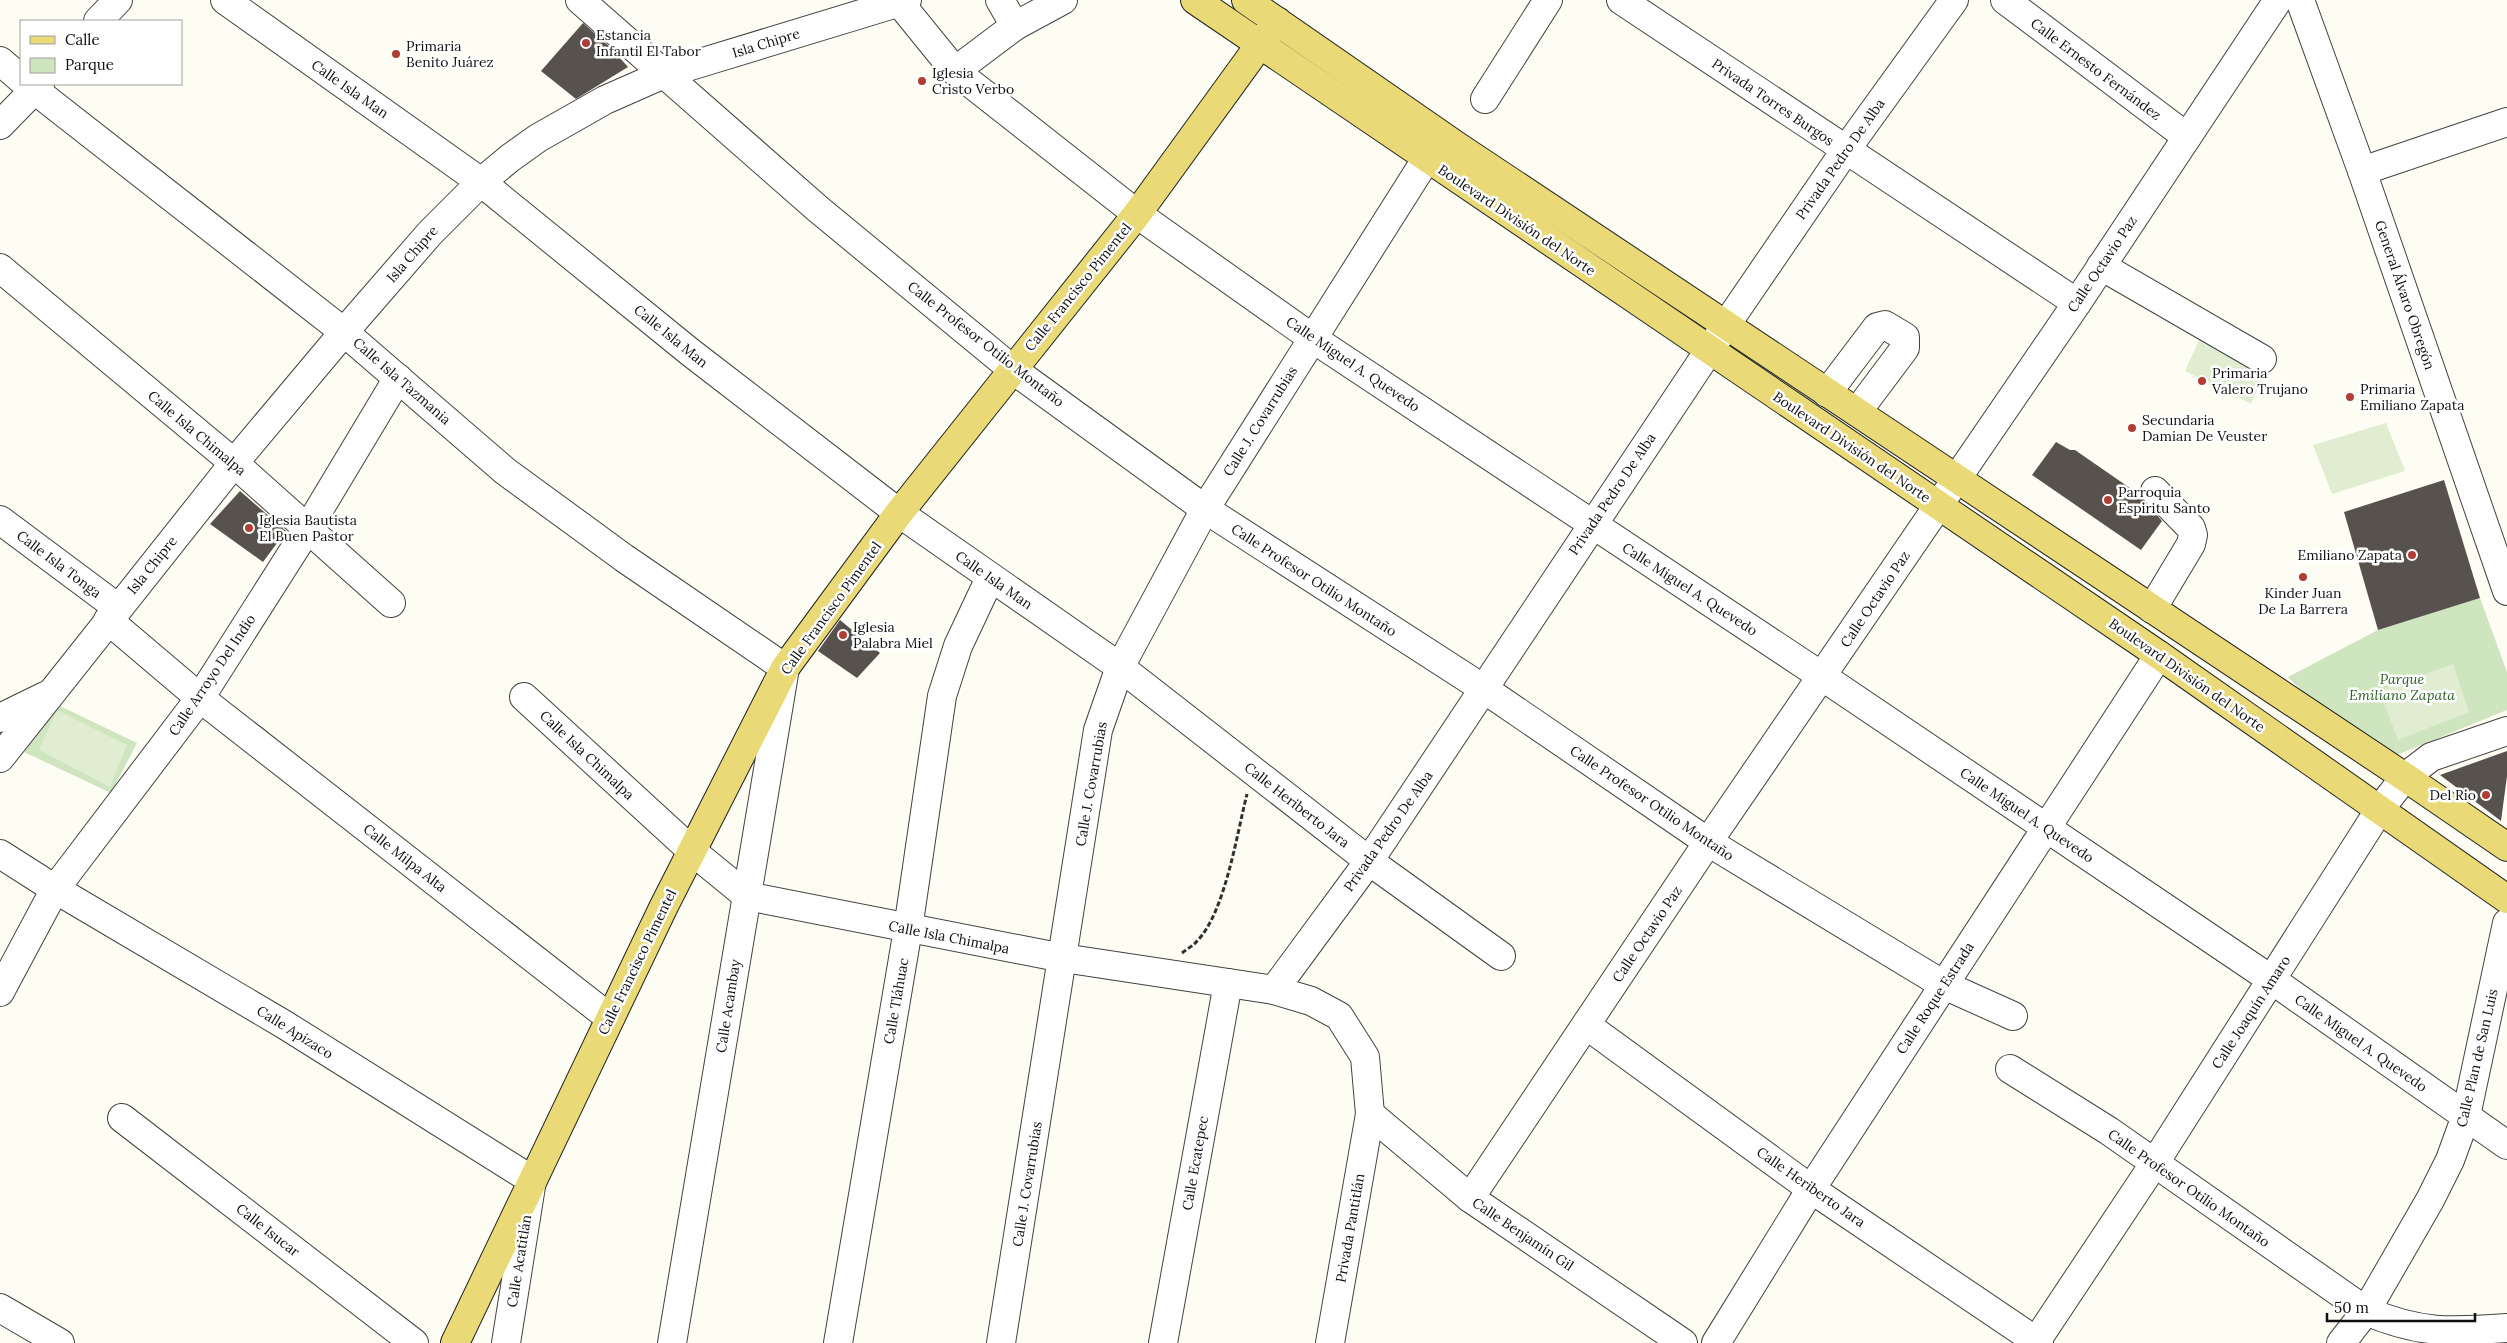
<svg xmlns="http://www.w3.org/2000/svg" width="2507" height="1343" font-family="Lora,serif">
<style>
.green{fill:#cfe5bf}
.pitch{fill:#e0edd0}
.building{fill:#57524d}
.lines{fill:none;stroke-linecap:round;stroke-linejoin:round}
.minor-casing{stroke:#424242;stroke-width:30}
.major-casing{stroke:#202020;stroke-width:30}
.path{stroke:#313131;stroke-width:3;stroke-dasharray:5 2.5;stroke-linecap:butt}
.minor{stroke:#fff;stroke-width:28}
.major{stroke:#e9d977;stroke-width:28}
.poi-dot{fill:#b03d36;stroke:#fff;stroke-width:2}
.labels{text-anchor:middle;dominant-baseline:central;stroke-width:5;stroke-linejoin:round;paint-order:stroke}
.poi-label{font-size:14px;fill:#0f0f0f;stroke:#fff;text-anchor:start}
.street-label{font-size:14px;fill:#0f0f0f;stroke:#fff}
.park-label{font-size:14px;font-style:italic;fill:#2c6026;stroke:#fff}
</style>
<rect width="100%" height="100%" fill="#fefdf3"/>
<g class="green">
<path d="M2480 598 2507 672V710L2392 757 2315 705 2288 677 2378 630Z"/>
<path d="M58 705 137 743 111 793 24 752Z"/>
</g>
<g class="pitch">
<path d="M2200 338 2268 373 2260 384 2251 404 2185 371Z"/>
<path d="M2386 423 2405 471 2332 494 2313 445Z"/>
<path d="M2453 664 2469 712 2398 740 2379 691Z"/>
<path d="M57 710 127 745 110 787 39 750Z"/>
</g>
<g class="building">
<path d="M583 23 611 48 628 67 576 99 541 71Z"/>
<path d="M2056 442 2070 450H2075L2140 495 2162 521 2141 550 2032 475Z"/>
<path d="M2444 480 2480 598 2378 630 2344 512Z"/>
<path d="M240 491 286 531 263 562 210 524Z"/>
<path d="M840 620 880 653 857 678 818 651Z"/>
<path d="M2507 751V776L2501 821 2440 775Z"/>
</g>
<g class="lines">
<defs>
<g id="minor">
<path d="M225 0 481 182 690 352 899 513 1120 667 1369 861 1501 956"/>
<path d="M580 0 818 209 1012 369 1205 509 1484 689 1708 842 1944 985 2013 1016"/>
<path d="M1000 0 1015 26 1063 0"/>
<path d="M1621 0 2077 303"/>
<path d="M2005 0 2187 137"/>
<path d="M2300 0 2362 171 2507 591"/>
<path d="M899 2 955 71 1137 214 1312 338 1823 677 2272 980 2507 1145"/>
<path d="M98 21 118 0"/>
<path d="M0 61 21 79"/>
<path d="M955 71 1015 26"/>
<path d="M27 84 344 332 505 471 624 558 785 668 672 1343"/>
<path d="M1485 99 1548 0"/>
<path d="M0 125 40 84"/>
<path d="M2362 171 2507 122"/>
<path d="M2101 266 2262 359"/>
<path d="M0 268 234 463 391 603"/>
<path d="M1827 393 1877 327 1885 325 1905 337V348L1857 412"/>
<path d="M0 520 118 608"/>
<path d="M2152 609 2191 544 2193 535 2191 528 2155 491"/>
<path d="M108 620 200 698 610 1018"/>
<path d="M524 697 692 851 747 896 1063 958 1274 990 1311 1001 1339 1016 1365 1057 1370 1114 1330 1343"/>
<path d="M0 718 45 696"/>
<path d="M0 758 234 463 344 332 430 233 481 182 510 158 538 138 605 100 664 74 907 0"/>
<path d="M0 854 55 889 285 1025 532 1180 506 1343"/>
<path d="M1274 990 1369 861 1726 325 1845 151 1954 0"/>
<path d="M0 992 55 889 200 698 308 528 398 378"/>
<path d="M1586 1025 1811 1189 2039 1343"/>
<path d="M2010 1069 2109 1131 2366 1311C2420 1334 2450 1332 2507 1328"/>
<path d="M1370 1114 1470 1198 1683 1343"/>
<path d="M122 1118 414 1343"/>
<path d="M1470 1198 1708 842 2077 303 2278 0"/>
<path d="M0 1308 60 1343"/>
<path d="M838 1343 908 929 942 696 958 646 990 578"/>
<path d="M1001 1343 1098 730 1120 667 1205 509 1427 158"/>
<path d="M1163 1343 1228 983"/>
<path d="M1716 1343 1811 1189 2159 655"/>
<path d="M2035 1343 2154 1164 2380 809 2405 777 2431 757 2507 731"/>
<path d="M2341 1343 2366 1311 2430 1200 2450 1160 2466 1116 2507 923"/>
</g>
<g id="major">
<path d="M1195 0 2159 655 2507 899"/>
<path d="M1246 0 1457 146 2405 777 2507 847"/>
<path d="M455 1343 664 906 785 668 899 513 1137 214 1277 21"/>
</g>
</defs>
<use href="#minor" class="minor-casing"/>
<use href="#major" class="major-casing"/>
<path class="path" d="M1182 953C1187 949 1193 946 1197 941 1225 913 1237 833 1247 794"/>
<use href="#minor" class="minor"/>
<use href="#major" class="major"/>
</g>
<g class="poi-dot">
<circle cx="586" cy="43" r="5"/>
<circle cx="396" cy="54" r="5"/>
<circle cx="922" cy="81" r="5"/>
<circle cx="2202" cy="381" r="5"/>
<circle cx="2350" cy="397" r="5"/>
<circle cx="2132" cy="428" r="5"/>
<circle cx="2108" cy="500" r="5"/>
<circle cx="249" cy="528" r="5"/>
<circle cx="2412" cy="555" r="5"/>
<circle cx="2303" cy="577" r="5"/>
<circle cx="843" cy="635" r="5"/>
<circle cx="2486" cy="795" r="5"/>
</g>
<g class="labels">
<g class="poi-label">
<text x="596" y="35">Estancia<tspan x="596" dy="16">Infantil El Tabor</tspan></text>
<text x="406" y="46">Primaria<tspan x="406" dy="16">Benito Juárez</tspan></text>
<text x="932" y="73">Iglesia<tspan x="932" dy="16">Cristo Verbo</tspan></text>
<text x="2212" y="373">Primaria<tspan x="2212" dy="16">Valero Trujano</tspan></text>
<text x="2360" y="389">Primaria<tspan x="2360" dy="16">Emiliano Zapata</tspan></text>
<text x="2142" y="420">Secundaria<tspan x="2142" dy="16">Damian De Veuster</tspan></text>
<text x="2118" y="492">Parroquia<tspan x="2118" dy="16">Espiritu Santo</tspan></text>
<text x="259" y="520">Iglesia Bautista<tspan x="259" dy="16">El Buen Pastor</tspan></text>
<text x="2402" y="555" text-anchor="end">Emiliano Zapata</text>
<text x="2303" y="593" text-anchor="middle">Kinder Juan<tspan x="2303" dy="16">De La Barrera</tspan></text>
<text x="853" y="627">Iglesia<tspan x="853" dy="16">Palabra Miel</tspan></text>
<text x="2476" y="795" text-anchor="end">Del Rio</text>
</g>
<g class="street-label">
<text transform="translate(766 43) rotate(-17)">Isla Chipre</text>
<text transform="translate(2096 69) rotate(37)">Calle Ernesto Fernández</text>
<text transform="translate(350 89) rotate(35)">Calle Isla Man</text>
<text transform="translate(1773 102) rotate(34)">Privada Torres Burgos</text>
<text transform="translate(1840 159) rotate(-55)">Privada Pedro De Alba</text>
<text transform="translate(1517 220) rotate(34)">Boulevard División del Norte</text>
<text transform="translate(412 254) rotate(-49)">Isla Chipre</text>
<text transform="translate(2102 264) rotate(-56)">Calle Octavio Paz</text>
<text transform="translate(1078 287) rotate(-51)">Calle Francisco Pimentel</text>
<text transform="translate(2405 295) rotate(71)">General Álvaro Obregón</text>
<text transform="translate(671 336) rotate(39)">Calle Isla Man</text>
<text transform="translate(986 344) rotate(38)">Calle Profesor Otilio Montaño</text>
<text transform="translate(1353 364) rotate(34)">Calle Miguel A. Quevedo</text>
<text transform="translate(402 381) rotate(41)">Calle Isla Tazmania</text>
<text transform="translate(1260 421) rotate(-58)">Calle J. Covarrubias</text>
<text transform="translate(197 433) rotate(40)">Calle Isla Chimalpa</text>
<text transform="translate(1852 447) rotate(34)">Boulevard División del Norte</text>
<text transform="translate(1612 494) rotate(-56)">Privada Pedro De Alba</text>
<text transform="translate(59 564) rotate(37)">Calle Isla Tonga</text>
<text transform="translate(152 565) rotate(-51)">Isla Chipre</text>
<text transform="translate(994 580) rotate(35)">Calle Isla Man</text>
<text transform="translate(1314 580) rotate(33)">Calle Profesor Otilio Montaño</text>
<text transform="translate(1690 589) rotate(33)">Calle Miguel A. Quevedo</text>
<text transform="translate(1875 599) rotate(-56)">Calle Octavio Paz</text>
<text transform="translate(831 608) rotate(-54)">Calle Francisco Pimentel</text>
<text transform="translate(212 675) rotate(-56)">Calle Arroyo Del Indio</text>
<text transform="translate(2187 675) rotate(35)">Boulevard División del Norte</text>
<text transform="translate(587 755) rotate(43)">Calle Isla Chimalpa</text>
<text transform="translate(1091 784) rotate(-80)">Calle J. Covarrubias</text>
<text transform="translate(1652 803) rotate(34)">Calle Profesor Otilio Montaño</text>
<text transform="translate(1297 805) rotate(38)">Calle Heriberto Jara</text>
<text transform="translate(2027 815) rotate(34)">Calle Miguel A. Quevedo</text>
<text transform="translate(1388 831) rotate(-55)">Privada Pedro De Alba</text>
<text transform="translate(405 858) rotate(38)">Calle Milpa Alta</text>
<text transform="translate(1647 934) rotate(-56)">Calle Octavio Paz</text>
<text transform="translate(949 937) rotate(11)">Calle Isla Chimalpa</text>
<text transform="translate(637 962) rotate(-64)">Calle Francisco Pimentel</text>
<text transform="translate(1935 998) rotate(-57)">Calle Roque Estrada</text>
<text transform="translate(896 1001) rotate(-80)">Calle Tláhuac</text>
<text transform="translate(728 1006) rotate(-81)">Calle Acambay</text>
<text transform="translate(2251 1012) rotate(-57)">Calle Joaquín Amaro</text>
<text transform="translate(295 1032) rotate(32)">Calle Apizaco</text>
<text transform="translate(2361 1043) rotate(35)">Calle Miguel A. Quevedo</text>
<text transform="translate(2477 1058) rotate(-77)">Calle Plan de San Luis</text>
<text transform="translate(1195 1163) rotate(-80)">Calle Ecatepec</text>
<text transform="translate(1027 1184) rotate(-81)">Calle J. Covarrubias</text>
<text transform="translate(1811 1187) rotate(35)">Calle Heriberto Jara</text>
<text transform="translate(2189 1188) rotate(35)">Calle Profesor Otilio Montaño</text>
<text transform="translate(1350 1228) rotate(-80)">Privada Pantitlán</text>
<text transform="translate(268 1230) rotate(38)">Calle Isucar</text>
<text transform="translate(1523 1234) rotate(34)">Calle Benjamín Gil</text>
<text transform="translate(519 1261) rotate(-81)">Calle Acatitlán</text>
</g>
<g class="park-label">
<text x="2402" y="679">Parque<tspan x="2402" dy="16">Emiliano Zapata</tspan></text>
</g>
</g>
<rect x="20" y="20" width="162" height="65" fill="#ffffff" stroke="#9f9f9f"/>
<rect x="30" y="36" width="25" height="8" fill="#e9d977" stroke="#9f9f9f"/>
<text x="65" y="45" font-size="15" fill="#0f0f0f">Calle</text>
<rect x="30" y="58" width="25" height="15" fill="#cfe5bf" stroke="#9f9f9f"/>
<text x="65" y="70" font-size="15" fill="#0f0f0f">Parque</text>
<path d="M2327 1313v8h148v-8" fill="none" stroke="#0f0f0f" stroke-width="2.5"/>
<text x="2334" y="1313" font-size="15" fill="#0f0f0f" stroke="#ffffff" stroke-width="4" paint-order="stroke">50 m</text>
</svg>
